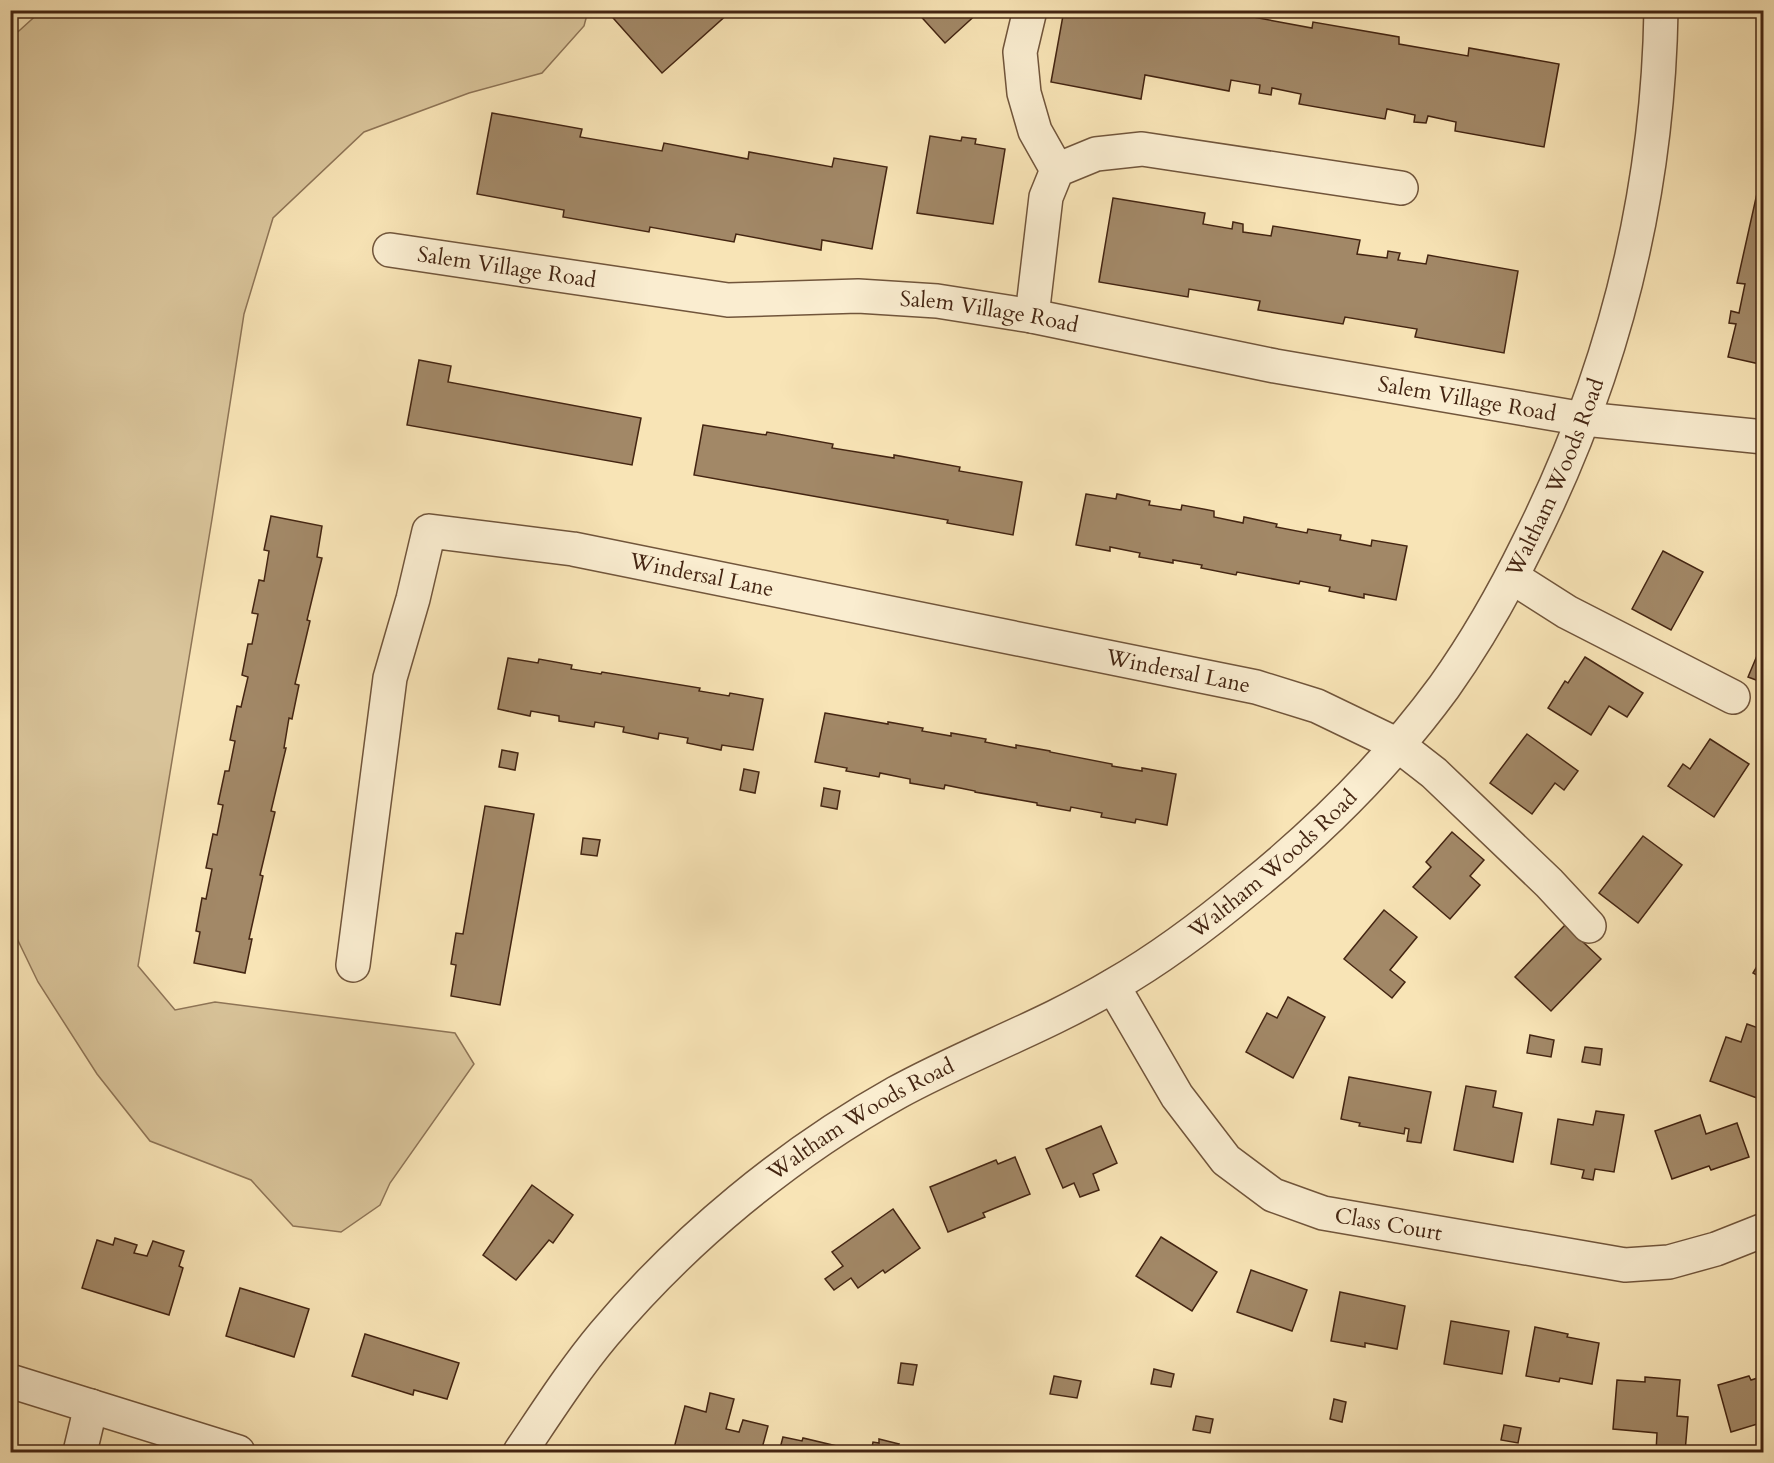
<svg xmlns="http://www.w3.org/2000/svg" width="1774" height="1463" font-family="Cardo,serif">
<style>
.green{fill:#d9c49a;stroke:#8e7456;stroke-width:1.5}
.building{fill:#a28867;stroke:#442512;stroke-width:1.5}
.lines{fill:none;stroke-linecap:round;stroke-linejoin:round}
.minor-casing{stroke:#71553b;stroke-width:36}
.minor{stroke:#faedd0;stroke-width:33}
.labels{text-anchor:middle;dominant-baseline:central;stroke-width:4.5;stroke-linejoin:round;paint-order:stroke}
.street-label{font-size:22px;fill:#442512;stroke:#faedd0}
</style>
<rect width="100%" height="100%" fill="#f8e4b6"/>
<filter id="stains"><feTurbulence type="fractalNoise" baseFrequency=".00333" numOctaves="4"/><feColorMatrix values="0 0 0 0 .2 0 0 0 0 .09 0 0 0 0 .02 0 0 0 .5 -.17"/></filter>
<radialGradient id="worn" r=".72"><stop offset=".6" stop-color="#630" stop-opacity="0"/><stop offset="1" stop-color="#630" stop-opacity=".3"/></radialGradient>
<path class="green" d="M41 11H588L584 26 542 73 469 93 364 132 273 218 244 314 212 519 138 966 175 1010 215 1002 455 1033 474 1064 390 1183 380 1205 341 1232 293 1226 251 1180 150 1141 97 1074 38 982 11 926 10 39Z"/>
<g class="building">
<path d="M606 10H729L730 12 662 73Z"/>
<path d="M915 10H981L945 43Z"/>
<path d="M1064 10H1127L1153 15 1154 10H1243L1242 15 1312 28 1313 22 1399 37V44L1468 56 1469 48 1559 64 1544 147 1455 131 1456 122 1428 116 1426 123 1414 122 1415 115 1387 109 1385 119 1299 104 1301 94 1272 88 1271 95 1259 93 1260 85 1231 80 1229 91 1145 75 1141 99 1051 82Z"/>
<path d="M492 113 582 129 580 137 662 151 664 143 748 159 749 152 832 167 834 158 887 167 872 249 822 240 821 250 736 234 734 242 650 227 649 232 563 217 564 210 477 194Z"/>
<path d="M930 136 961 141 962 137 976 139 975 144 1005 149 993 224 917 213Z"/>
<path d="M1764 162V365L1728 357 1736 324 1729 323 1731 311 1739 313 1745 284 1737 283Z"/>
<path d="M1113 198 1205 213 1203 224 1232 229 1233 222 1243 224V232L1271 236 1273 226 1360 240 1357 254 1387 258 1388 251 1400 253 1398 260 1426 264 1428 255 1518 271 1504 353 1415 337 1417 329 1345 317 1343 324 1258 310 1260 301 1189 289 1188 297 1099 282Z"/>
<path d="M419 360 451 366 448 382 641 418 632 465 407 425Z"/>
<path d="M703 425 766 435 767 432 833 444 832 448 894 458V455L960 467 959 471 1022 482 1013 535 947 523 948 520 694 475Z"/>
<path d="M1086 494 1116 499 1117 494 1150 501 1149 505 1181 510 1182 505 1214 511V517L1243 523 1244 517 1277 524 1276 527 1307 533 1308 529 1341 535 1340 540 1371 546 1372 540 1407 546 1396 600 1364 594V598L1329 591 1330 587 1300 581 1299 584 1237 572 1236 575 1201 568 1202 565 1173 560V563L1139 557 1140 553 1110 547V551L1076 545Z"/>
<path d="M271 516 322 526 317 557 322 558 307 620 310 621 295 684 299 685 292 719 289 718 284 748H286L271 811 275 812 260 875 263 876 249 939H252L245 973 194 963 200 932 196 931 202 898 206 899 212 869 206 868 213 834 217 835 223 805 218 804 225 771H229L235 741 230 740 237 706 241 707 248 677 242 675 248 644H252L258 614 252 613 259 580 264 581 269 551 264 550Z"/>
<path d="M1663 551 1703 572 1671 630 1632 609Z"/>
<path d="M1764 639V683L1748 677Z"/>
<path d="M1585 657 1643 693 1627 717 1609 706 1591 735 1548 708 1565 681 1568 683Z"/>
<path d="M508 658 538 663 539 659 572 665 571 669 601 674 602 672 700 688 699 691 729 696 730 693 763 699 753 750 722 745 721 750 687 743 688 738 659 733 658 739 623 732 624 727 595 722 594 727 559 721V716L531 711 530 716 498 709Z"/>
<path d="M825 713 888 724V722L923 728 922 731 951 736V733L986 739 985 742 1016 748V745L1050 751V752L1112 764V766L1142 771V768L1176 774 1167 825 1136 819 1135 823 1101 817 1102 813 1071 807 1070 811 1037 805V803L975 792V791L945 785 944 789 910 783V779L880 773 879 777 846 771 847 768 815 762Z"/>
<path d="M1527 734 1578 771 1564 790 1555 783 1532 814 1490 783Z"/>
<path d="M1710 739 1749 764 1714 817 1668 786 1683 764 1690 769Z"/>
<path d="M502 750 518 753 515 770 499 767Z"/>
<path d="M744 769 759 772 755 793 740 790Z"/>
<path d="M824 788 840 791 837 809 821 806Z"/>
<path d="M485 806 534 814 500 1005 451 996 456 965 451 964 456 933 463 934Z"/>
<path d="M1452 832 1484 860 1470 876 1480 885 1450 919 1413 887 1431 867 1426 862Z"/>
<path d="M1643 836 1682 865 1638 923 1599 893Z"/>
<path d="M583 838 600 840 597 856 581 854Z"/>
<path d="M1384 910 1417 937 1390 970 1405 982 1392 998 1344 959Z"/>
<path d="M1565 925 1601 959 1551 1011 1515 977Z"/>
<path d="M1764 955V979L1753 973Z"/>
<path d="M1288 997 1325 1017 1293 1078 1246 1052 1267 1013 1277 1018Z"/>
<path d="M1747 1024 1764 1030V1079L1757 1098 1710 1081 1726 1037 1741 1042Z"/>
<path d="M1530 1035 1554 1040 1551 1057 1527 1053Z"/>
<path d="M1585 1047 1602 1049 1600 1065 1582 1062Z"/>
<path d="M1349 1077 1431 1092 1421 1143 1407 1141 1409 1129 1405 1128 1404 1134 1359 1126 1360 1123 1341 1119Z"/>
<path d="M1466 1086 1496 1091 1493 1107 1522 1113 1513 1162 1454 1150Z"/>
<path d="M1596 1111 1624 1115 1614 1172 1595 1169 1593 1180 1582 1178 1584 1170 1551 1164 1558 1119 1593 1125Z"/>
<path d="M1700 1115 1706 1134 1737 1123 1749 1157 1711 1170 1709 1166 1672 1179 1655 1131Z"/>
<path d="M1101 1126 1117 1163 1093 1174 1099 1190 1080 1197 1074 1183 1063 1188 1046 1149Z"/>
<path d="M1015 1157 1030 1194 983 1213 985 1217 948 1232 930 1187 996 1160 998 1164Z"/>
<path d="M532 1185 573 1215 553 1243 549 1240 516 1280 483 1255Z"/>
<path d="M893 1209 920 1248 885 1273 883 1270 858 1288 851 1278 834 1290 825 1279 843 1266 832 1252Z"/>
<path d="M1161 1237 1217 1272 1192 1311 1136 1276Z"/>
<path d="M115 1238 137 1245 134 1253 147 1256 153 1241 184 1251 179 1266 183 1268 169 1315 82 1288 97 1240 113 1245Z"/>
<path d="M1251 1270 1307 1290 1292 1331 1237 1312Z"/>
<path d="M240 1288 309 1309 294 1357 226 1336Z"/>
<path d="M1340 1292 1405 1306 1397 1349 1365 1343V1347L1331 1341Z"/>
<path d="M1451 1321 1509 1331 1502 1374 1444 1364Z"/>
<path d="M1535 1327 1568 1334 1567 1337 1599 1343 1592 1384 1560 1378 1559 1382 1526 1376Z"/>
<path d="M365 1334 459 1363 447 1399 414 1390 413 1395 352 1376Z"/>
<path d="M901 1363 917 1365 913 1385 898 1383Z"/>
<path d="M1154 1369 1174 1374 1171 1387 1151 1384Z"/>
<path d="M1054 1376 1081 1381 1077 1398 1050 1394Z"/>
<path d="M1749 1376 1751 1380 1764 1376V1422L1731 1432 1718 1385Z"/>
<path d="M1645 1377 1680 1380 1677 1416 1688 1417 1685 1452H1656L1657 1433 1613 1429 1617 1380 1645 1382Z"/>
<path d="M710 1393 734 1399 726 1429 739 1432 743 1420 768 1426 761 1452H673L685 1406 706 1412Z"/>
<path d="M1334 1399 1346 1402 1342 1422 1330 1419Z"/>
<path d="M1196 1416 1213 1419 1210 1433 1193 1430Z"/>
<path d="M1504 1425 1521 1428 1518 1443 1501 1440Z"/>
<path d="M783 1437 802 1441 803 1438 862 1452H779Z"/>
<path d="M879 1439 899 1444 897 1447 902 1448 901 1452H871L873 1442 879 1443Z"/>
</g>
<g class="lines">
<defs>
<g id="minor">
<path d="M1030 10 1020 52 1024 93 1035 131 1057 170"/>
<path id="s1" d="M390 250 728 300 858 296 937 301 1032 316 1275 366 1584 419 1764 437"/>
<path d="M1032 316 1046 197 1057 170 1096 154 1142 149 1401 188"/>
<path d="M1512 577 1567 612 1733 697"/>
<path id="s2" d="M353 965 390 678 413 599 429 531 573 549 1256 687 1317 706 1398 745 1434 773 1549 883 1589 926"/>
<path id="s3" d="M1113 986 1177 1096 1226 1160 1273 1195 1323 1213 1625 1265 1669 1262 1716 1249 1764 1230"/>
<path d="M10 1381 238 1452"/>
<path d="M80 1452 91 1406"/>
<path id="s4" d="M520 1452C547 1412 573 1371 604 1334 685 1238 787 1154 896 1093 967 1054 1044 1027 1114 985 1161 958 1206 924 1248 889 1321 830 1389 762 1444 687 1476 642 1504 593 1528 544 1612 377 1658 198 1661 10"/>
</g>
</defs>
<use href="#minor" class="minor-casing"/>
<use href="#minor" class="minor"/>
</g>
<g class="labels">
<g class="street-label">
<text stroke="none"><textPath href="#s1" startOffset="118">Salem Village Road</textPath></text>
<text stroke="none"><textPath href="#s1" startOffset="604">Salem Village Road</textPath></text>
<text stroke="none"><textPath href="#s1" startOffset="1090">Salem Village Road</textPath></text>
<text stroke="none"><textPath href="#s4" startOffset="1454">Waltham Woods Road</textPath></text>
<text stroke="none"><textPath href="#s2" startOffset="718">Windersal Lane</textPath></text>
<text stroke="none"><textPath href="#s2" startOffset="1204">Windersal Lane</textPath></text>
<text stroke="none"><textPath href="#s4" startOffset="969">Waltham Woods Road</textPath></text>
<text stroke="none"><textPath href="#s4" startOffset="482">Waltham Woods Road</textPath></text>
<text stroke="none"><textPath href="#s3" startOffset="386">Class Court</textPath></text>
</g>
</g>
<rect width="1774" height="1463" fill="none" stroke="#f8e4b6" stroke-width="36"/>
<rect x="12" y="12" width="1750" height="1439" fill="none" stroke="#442512" stroke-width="3"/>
<rect x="18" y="18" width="1738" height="1427" fill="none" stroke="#442512" stroke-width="1.5"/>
<rect width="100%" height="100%" filter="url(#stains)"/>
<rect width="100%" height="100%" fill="url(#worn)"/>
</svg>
